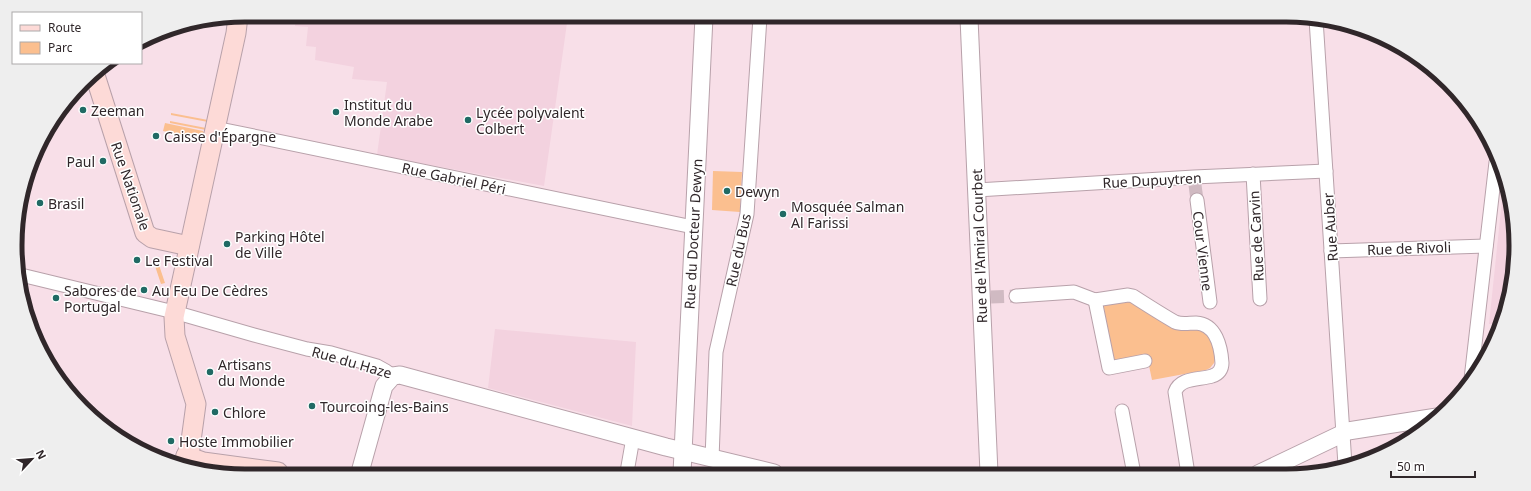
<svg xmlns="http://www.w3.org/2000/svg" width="1531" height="491" font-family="'Noto Sans',sans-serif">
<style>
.built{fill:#f3d2df}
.green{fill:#fbbf8f}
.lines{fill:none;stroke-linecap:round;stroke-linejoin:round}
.minor-tunnel{stroke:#d0bac2;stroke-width:13;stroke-dasharray:13 6;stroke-linecap:butt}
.minor-casing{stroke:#b8a1aa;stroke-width:15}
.tertiary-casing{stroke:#b8a1aa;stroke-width:19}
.secondary-casing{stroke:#b8a1aa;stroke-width:21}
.minor{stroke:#fff;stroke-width:13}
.tertiary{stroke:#fff;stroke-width:17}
.secondary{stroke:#fddad7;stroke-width:19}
.poi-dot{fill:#206a64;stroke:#fff;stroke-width:1.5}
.labels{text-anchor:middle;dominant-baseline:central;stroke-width:3;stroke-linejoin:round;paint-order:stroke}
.poi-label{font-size:14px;fill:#30272a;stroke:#fff;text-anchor:start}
.street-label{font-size:14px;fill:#30272a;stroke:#fff}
.rim{fill:none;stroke:#30272a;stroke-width:5}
</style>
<rect width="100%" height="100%" fill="#f8dfe8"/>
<g class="built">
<path d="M296 15 568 16 544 186 377 155 387 82 352 79 354 67 315 60 316 47 306 46 308 27 295 26Z"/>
<path d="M1504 181 1512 201V291L1499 325 1489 324Z"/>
<path d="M495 329 636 342 632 426 488 388Z"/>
</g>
<g class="green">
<path d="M171 113 208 120V122L171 115Z"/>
<path d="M170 121 206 128V130L170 123Z"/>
<path d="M165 123 203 131 206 136 205 140 163 131Z"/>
<path d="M713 171 742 172 740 212 712 210Z"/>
<path d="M157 259 165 283 161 284 153 260Z"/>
<path d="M1129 301 1171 326 1203 330 1213 340 1216 358 1214 363 1210 368 1206 370 1152 380 1147 356 1113 362 1101 306Z"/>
</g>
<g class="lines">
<g class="minor-tunnel">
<path d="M1195 185 1197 200"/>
<path d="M991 297 1016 296"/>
</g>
<defs>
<g id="minor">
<path d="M1316 19 1345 465"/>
<path d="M215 128 693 227"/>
<path d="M1253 174 1260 299"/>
<path d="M977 190 1194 177 1326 171"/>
<path d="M1197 200 1210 302"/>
<path d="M1331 251 1486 246"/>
<path d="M21 275 174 312 254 335 307 349 331 353 377 366 386 371 393 376"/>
<path d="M1016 296 1074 292 1095 300 1128 295 1133 296C1147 305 1161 314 1175 322 1182 325 1189 323 1196 323 1216 324 1221 347 1222 363 1222 369 1219 374 1212 376 1200 380 1180 377 1175 392L1188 474"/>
<path d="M1095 300 1109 368 1145 361"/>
<path d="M1471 379 1496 162"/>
<path d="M1122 411 1134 474"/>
<path d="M712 459 716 352 747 214 760 17"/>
<path d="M627 472 633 438"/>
</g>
<g id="tertiary">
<path d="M969 18 989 473"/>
<path d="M360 472 384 386 393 376 400 375 666 447 774 473"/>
<path d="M682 473 704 17"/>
<path d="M1258 474 1348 431 1437 417"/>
</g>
<g id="secondary">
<path d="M94 72 145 233 152 238 189 246"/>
<path d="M186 456 190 448 196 404 175 336 174 317 236 33 238 16"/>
<path d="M186 456 203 462 278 472"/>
</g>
</defs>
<use href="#minor" class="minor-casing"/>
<use href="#tertiary" class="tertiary-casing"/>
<use href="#secondary" class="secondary-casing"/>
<use href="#minor" class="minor"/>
<use href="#tertiary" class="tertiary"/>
<use href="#secondary" class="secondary"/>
</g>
<g class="poi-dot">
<circle cx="83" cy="110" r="4"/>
<circle cx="336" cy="112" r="4"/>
<circle cx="468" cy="120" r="4"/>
<circle cx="156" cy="136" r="4"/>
<circle cx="103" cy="161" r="4"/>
<circle cx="727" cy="191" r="4"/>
<circle cx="40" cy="203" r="4"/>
<circle cx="783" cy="214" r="4"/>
<circle cx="227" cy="244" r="4"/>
<circle cx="137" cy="260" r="4"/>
<circle cx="144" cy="290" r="4"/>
<circle cx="56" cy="298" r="4"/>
<circle cx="210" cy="372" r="4"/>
<circle cx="312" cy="406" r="4"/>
<circle cx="215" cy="412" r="4"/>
<circle cx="171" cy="441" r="4"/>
</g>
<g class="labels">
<g class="poi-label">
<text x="344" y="104">Institut du<tspan x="344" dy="16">Monde Arabe</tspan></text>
<text x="91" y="110">Zeeman</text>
<text x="476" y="112">Lycée polyvalent<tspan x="476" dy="16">Colbert</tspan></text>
<text x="164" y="136">Caisse d'Épargne</text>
<text x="95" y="161" text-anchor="end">Paul</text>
<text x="735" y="191">Dewyn</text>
<text x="48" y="203">Brasil</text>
<text x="791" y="206">Mosquée Salman<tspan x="791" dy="16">Al Farissi</tspan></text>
<text x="235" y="236">Parking Hôtel<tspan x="235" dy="16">de Ville</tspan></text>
<text x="145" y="260">Le Festival</text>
<text x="64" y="290">Sabores de<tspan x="64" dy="16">Portugal</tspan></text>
<text x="152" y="290">Au Feu De Cèdres</text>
<text x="218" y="364">Artisans<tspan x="218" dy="16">du Monde</tspan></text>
<text x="320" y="406">Tourcoing-les-Bains</text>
<text x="223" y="412">Chlore</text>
<text x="179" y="441">Hoste Immobilier</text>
</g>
<g class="street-label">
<text transform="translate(454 178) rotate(12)">Rue Gabriel Péri</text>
<text transform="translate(1152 180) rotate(-3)">Rue Dupuytren</text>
<text transform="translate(131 186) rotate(71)">Rue Nationale</text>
<text transform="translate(1330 227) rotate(-94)">Rue Auber</text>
<text transform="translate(693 234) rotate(-87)">Rue du Docteur Dewyn</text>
<text transform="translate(1256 236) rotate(-93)">Rue de Carvin</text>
<text transform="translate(979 246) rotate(-92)">Rue de l'Amiral Courbet</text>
<text transform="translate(1409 248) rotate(-2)">Rue de Rivoli</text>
<text transform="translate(738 250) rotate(-78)">Rue du Bus</text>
<text transform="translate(1203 251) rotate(83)">Cour Vienne</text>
<text transform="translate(352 362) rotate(16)">Rue du Haze</text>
</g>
</g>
<path d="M0 0H1531V491H0ZM245 22H1286A223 223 0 0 1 1509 245V246A223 223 0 0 1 1286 469H245A223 223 0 0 1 22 246V245A223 223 0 0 1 245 22Z" fill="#eee" fill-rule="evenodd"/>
<path class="rim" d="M245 22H1286A223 223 0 0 1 1509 245V246A223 223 0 0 1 1286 469H245A223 223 0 0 1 22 246V245A223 223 0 0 1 245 22Z"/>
<rect x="12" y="12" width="130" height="52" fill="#ffffff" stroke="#aca9aa"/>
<rect x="20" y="25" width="20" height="6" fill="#fddad7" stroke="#aca9aa"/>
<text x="48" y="32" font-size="12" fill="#30272a">Route</text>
<rect x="20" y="42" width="20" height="12" fill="#fbbf8f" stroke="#aca9aa"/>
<text x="48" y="52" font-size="12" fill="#30272a">Parc</text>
<g transform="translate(32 459) rotate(64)" stroke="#ffffff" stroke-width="3" paint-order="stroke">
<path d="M0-3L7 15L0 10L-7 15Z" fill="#30272a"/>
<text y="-6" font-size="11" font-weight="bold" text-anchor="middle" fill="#30272a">N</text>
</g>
<path d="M1391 471v6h84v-6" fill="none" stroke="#30272a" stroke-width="2"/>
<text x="1397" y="471" font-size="12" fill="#30272a" stroke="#ffffff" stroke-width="3" paint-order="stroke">50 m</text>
</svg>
